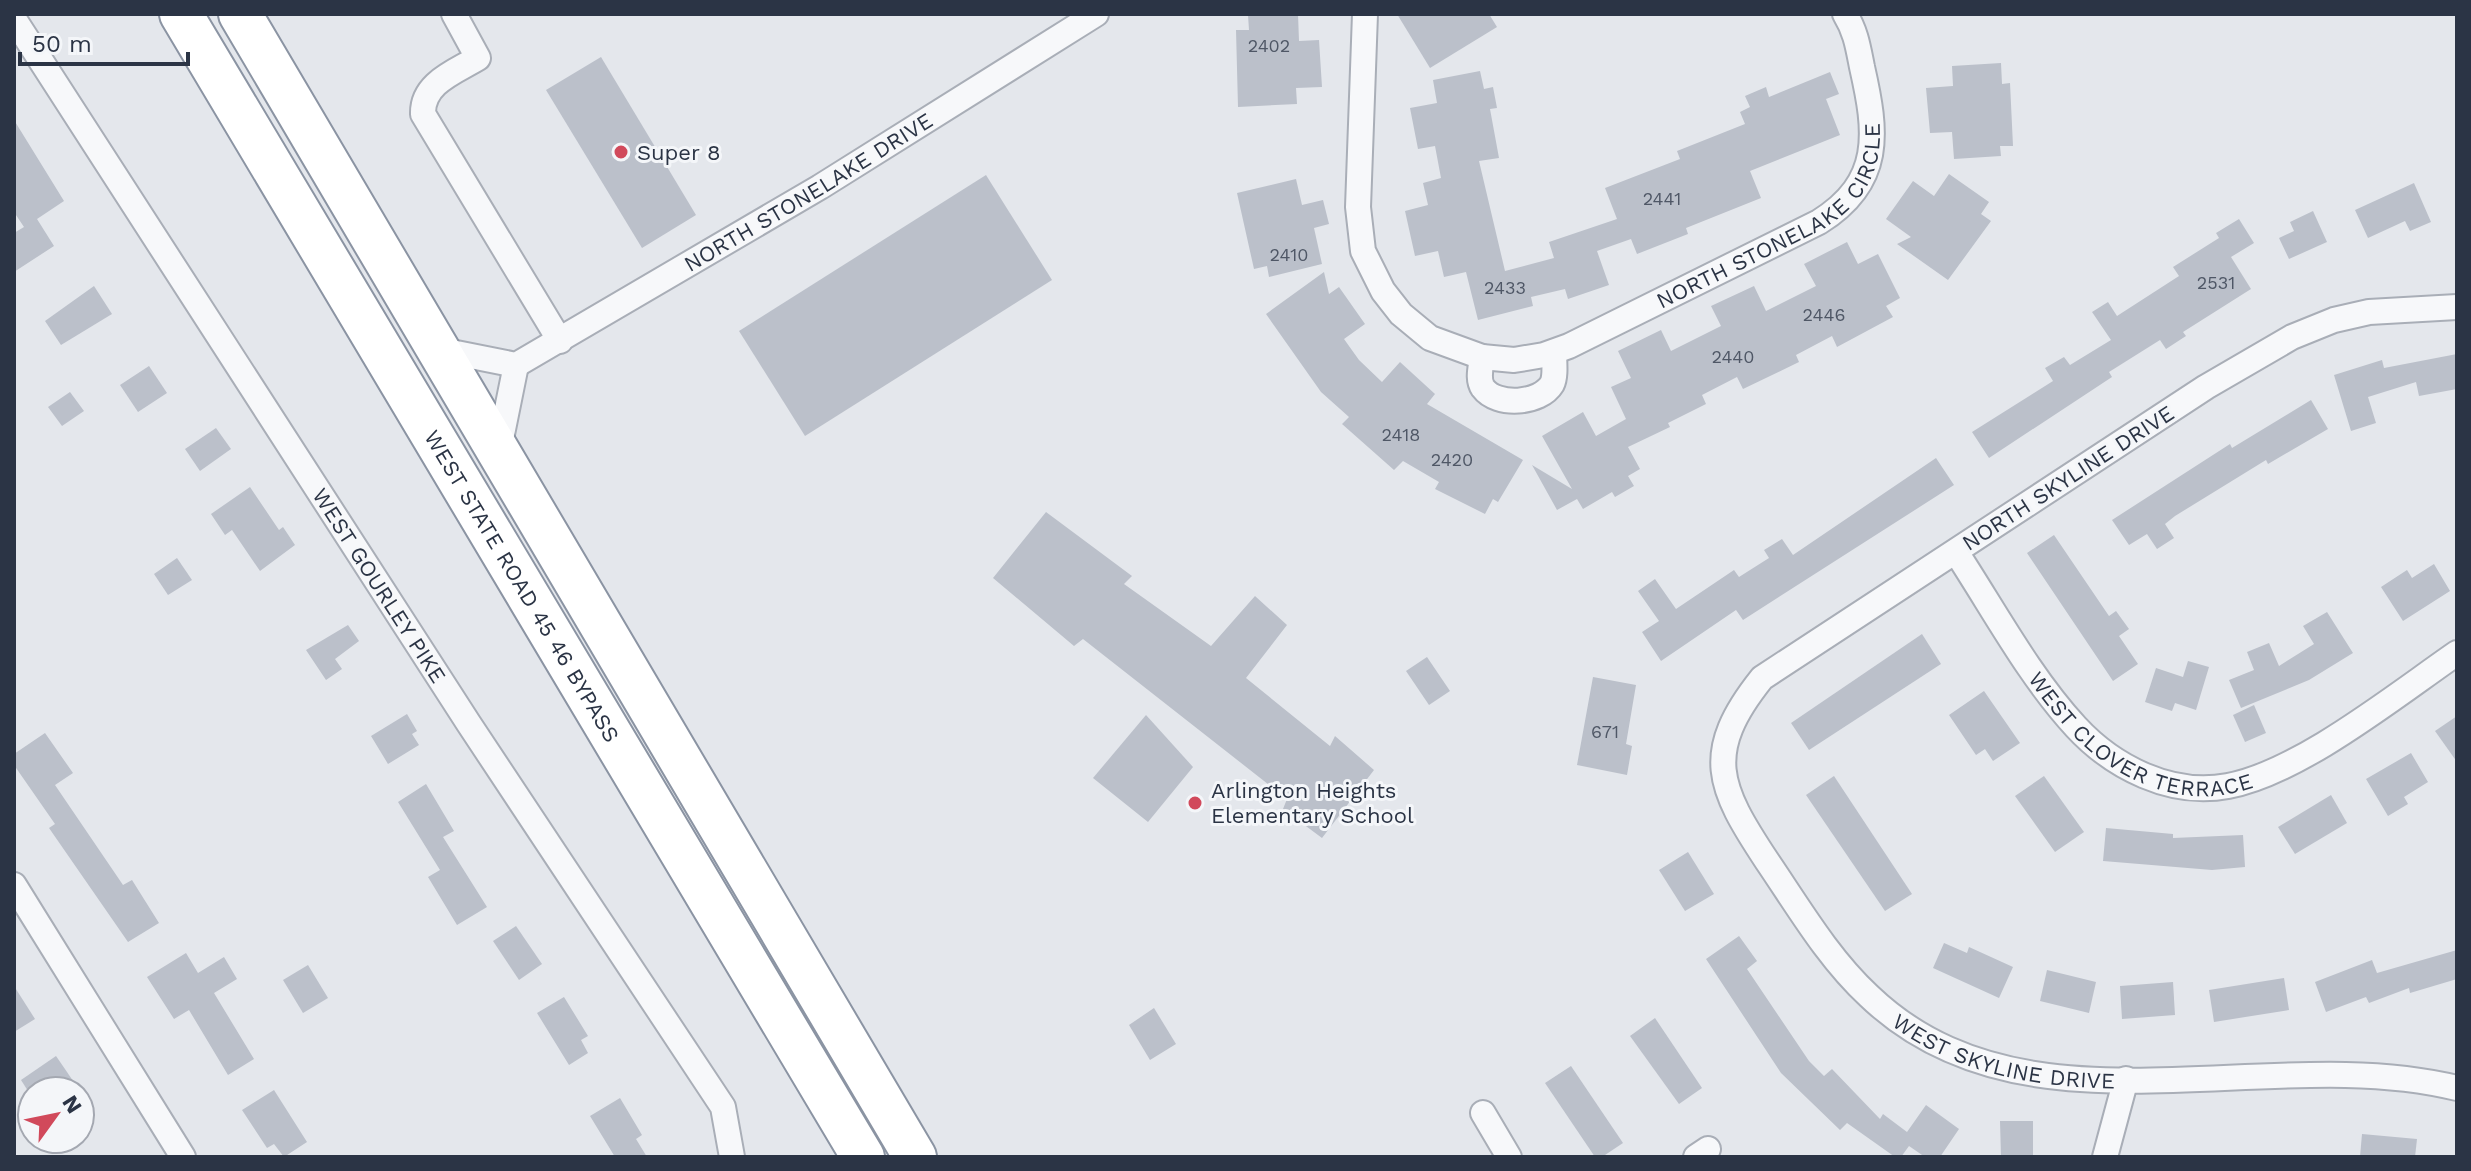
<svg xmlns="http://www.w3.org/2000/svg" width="2471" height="1171" font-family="'Work Sans',sans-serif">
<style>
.building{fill:#bbc0ca}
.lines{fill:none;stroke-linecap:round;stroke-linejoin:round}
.minor-casing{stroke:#a9aeb7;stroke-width:28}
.trunk-casing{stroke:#8b94a3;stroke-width:46}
.minor{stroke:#f7f8fa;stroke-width:24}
.trunk{stroke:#fff;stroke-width:42}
.poi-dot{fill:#d1495b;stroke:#f4f6f9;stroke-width:3}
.labels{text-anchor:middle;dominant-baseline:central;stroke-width:6;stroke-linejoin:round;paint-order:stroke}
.number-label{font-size:18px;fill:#4f5766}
.poi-label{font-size:22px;fill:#2b3445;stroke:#f4f6f9;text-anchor:start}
.street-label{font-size:22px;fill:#2b3445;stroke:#f4f6f9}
</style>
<rect width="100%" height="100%" fill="#e4e7ec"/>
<g class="building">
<path d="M1298 14 1299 41 1319 40 1322 87 1296 88 1297 104 1238 107 1236 30H1249L1248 15Z"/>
<path d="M1397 14H1489L1497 27 1430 68Z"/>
<path d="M601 57 696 215 642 248 546 90Z"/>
<path d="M2001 63 2002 84 2010 83 2013 146H2000L2001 156 1954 159 1952 132 1930 133 1926 88 1953 86 1952 66Z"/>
<path d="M1480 71 1484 89 1493 87 1497 108 1490 109 1499 158 1479 161 1505 271 1554 258 1549 242 1617 219 1605 188 1680 159 1677 151 1745 124 1740 112 1750 107 1745 96 1766 87 1769 97 1830 72 1839 94 1826 99 1840 135 1750 171 1761 198 1686 228 1688 234 1637 254 1631 239 1597 251 1609 285 1568 299 1565 289 1531 297 1533 306 1478 320 1466 272 1444 277 1438 251 1415 256 1405 211 1428 205 1423 183 1441 178 1435 146 1418 149 1410 108 1437 103 1433 80Z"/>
<path d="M14 120 64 201 37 219 54 246 14 272V233L24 227 14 212Z"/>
<path d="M1949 174 1989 202 1981 214 1991 221 1948 280 1897 244 1911 237 1886 219 1913 181 1934 196Z"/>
<path d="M986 175 1052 280 805 436 739 331Z"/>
<path d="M1296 179 1302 205 1323 200 1329 224 1314 228 1322 264 1269 277 1267 266 1254 269 1237 193Z"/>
<path d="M2414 183 2431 222 2410 231 2405 221 2368 238 2355 210Z"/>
<path d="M2313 211 2327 242 2289 259 2279 238 2294 231 2290 222Z"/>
<path d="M2239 219 2254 243 2231 257 2251 289 2183 332 2186 336 2166 349 2160 340 2109 372 2112 377 1989 458 1972 432 2053 381 2045 368 2064 357 2070 365 2111 340 2092 312 2108 302 2117 316 2179 276 2173 267 2219 238 2216 233Z"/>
<path d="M1847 242 1858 264 1878 254 1900 298 1886 306 1893 317 1837 347 1832 336 1796 355 1799 362 1743 389 1737 377 1702 395 1706 404 1668 423 1670 427 1628 447 1640 469 1628 476 1634 486 1615 497 1612 492 1583 509 1577 499 1557 510 1532 465 1572 489 1542 436 1583 412 1596 436 1626 419 1611 387 1631 378 1618 351 1661 330 1671 351 1721 326 1711 306 1754 286 1766 311 1816 286 1804 264Z"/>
<path d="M1324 272 1329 294 1339 287 1365 324 1344 339 1359 360 1382 382 1400 362 1435 394 1427 404 1523 460 1498 502 1493 499 1485 514 1435 489 1439 482 1403 461 1394 470 1342 424 1349 417 1321 392 1266 314Z"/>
<path d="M94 286 112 314 61 345 45 321Z"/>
<path d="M2457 354V389L2419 396 2416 382 2368 397 2376 423 2351 431 2334 375 2382 360 2384 368Z"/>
<path d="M149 366 167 393 138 412 120 385Z"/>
<path d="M70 392 84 411 62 426 48 407Z"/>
<path d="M2311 400 2328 429 2268 464 2266 460 2175 516 2165 524 2174 538 2157 549 2147 534 2129 545 2112 520 2230 444 2232 448Z"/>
<path d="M216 428 231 449 200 471 185 449Z"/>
<path d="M1936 458 1954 485 1743 620 1736 610 1661 661 1642 632 1659 621 1638 591 1655 579 1676 609 1734 570 1739 577 1769 558 1764 550 1782 539 1793 555Z"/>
<path d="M250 487 279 530 283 527 295 545 260 571 232 530 225 535 211 514Z"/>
<path d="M1046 512 1132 576 1124 584 1211 646 1255 596 1287 625 1246 678 1330 746 1335 736 1374 770 1322 838 1283 809 1287 799 1083 639 1074 646 993 578Z"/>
<path d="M2054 535 2109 616 2116 611 2129 629 2119 636 2138 664 2113 681 2027 553Z"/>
<path d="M177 558 192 580 168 595 154 574Z"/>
<path d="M2434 564 2450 591 2403 621 2381 587 2407 570 2412 578Z"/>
<path d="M2327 612 2353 653 2309 680 2241 708 2229 680 2254 670 2247 652 2269 643 2279 666 2314 644 2303 626Z"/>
<path d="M348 625 359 641 335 659 342 669 326 680 306 650Z"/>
<path d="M1922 634 1941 664 1809 750 1791 723Z"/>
<path d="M1427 657 1450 691 1429 705 1406 671Z"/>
<path d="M2188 661 2209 667 2196 710 2175 703 2172 711 2145 702 2156 668 2183 677Z"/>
<path d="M1593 677 1636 685 1626 744 1632 746 1627 775 1577 765Z"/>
<path d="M1984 691 2020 743 1993 761 1985 749 1976 755 1949 715Z"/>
<path d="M2254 705 2266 733 2245 742 2233 715Z"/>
<path d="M407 714 417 731 412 734 419 745 388 764 371 736Z"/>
<path d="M1146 715 1193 767 1148 822 1093 778Z"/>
<path d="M2457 716V762L2435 731Z"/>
<path d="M45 733 73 773 55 785 123 885 132 880 159 923 128 942 49 828 55 824 14 765V754Z"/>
<path d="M2411 753 2428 782 2404 797 2408 804 2388 816 2366 779Z"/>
<path d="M1834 776 1912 894 1885 911 1806 795Z"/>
<path d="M2044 776 2084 832 2055 852 2015 796Z"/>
<path d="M426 784 454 831 443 837 487 907 457 925 428 877 440 870 398 802Z"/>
<path d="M2331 795 2347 823 2295 854 2278 827Z"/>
<path d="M2106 828 2173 834V838L2243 835 2245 867 2212 870 2103 861Z"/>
<path d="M1688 852 1714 894 1685 911 1659 870Z"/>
<path d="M516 926 542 964 519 980 493 941Z"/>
<path d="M1739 936 1757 961 1747 969 1809 1061 1824 1076 1832 1069 1880 1119 1883 1114 1907 1132 1926 1105 1959 1129 1940 1157H1925L1909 1146 1901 1157H1895L1847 1123 1840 1130 1781 1073 1706 959Z"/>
<path d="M1944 943 1967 953 1969 947 2013 967 1999 998 1933 968Z"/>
<path d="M2457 950V979L2410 993 2409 988 2369 1003 2366 997 2326 1012 2315 982 2372 960 2377 973Z"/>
<path d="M186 953 198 973 224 957 237 979 214 993 254 1059 228 1075 189 1010 174 1019 147 977Z"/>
<path d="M308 965 328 998 303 1013 283 980Z"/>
<path d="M2047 970 2096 982 2089 1013 2040 1001Z"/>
<path d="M2284 978 2289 1010 2214 1022 2209 990Z"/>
<path d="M2173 982 2175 1015 2122 1019 2120 986Z"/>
<path d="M14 986 35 1019 14 1032Z"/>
<path d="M564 997 588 1036 581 1040 588 1053 569 1065 537 1013Z"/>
<path d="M1154 1008 1176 1044 1150 1060 1129 1025Z"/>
<path d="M1655 1018 1702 1088 1679 1104 1630 1036Z"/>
<path d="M56 1056 80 1091H28L21 1080Z"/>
<path d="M1571 1066 1623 1143 1602 1157H1595L1545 1083Z"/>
<path d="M274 1090 307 1142 284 1157 274 1144 267 1148 242 1110Z"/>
<path d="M620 1098 642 1135 636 1139 647 1157H615L590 1116Z"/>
<path d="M2000 1121H2033V1157H2001Z"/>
<path d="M2362 1134 2417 1139 2415 1157H2360Z"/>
</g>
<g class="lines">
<defs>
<g id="minor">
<path d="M454 14 478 58C455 72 422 83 423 114L560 341"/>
<path id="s1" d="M1365 14 1358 207 1363 251 1383 291 1401 314 1430 338 1482 357 1514 360 1544 355 1569 346 1819 222C1883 182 1877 133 1862 67 1858 47 1856 32 1845 14"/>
<path id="s2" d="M14 19 469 724 723 1107 732 1157"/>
<path id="s3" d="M2457 307 2369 312 2334 320 2292 337 2206 387 1762 678C1702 753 1718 787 1767 861 1799 908 1828 958 1869 996 2026 1146 2266 1041 2457 1088"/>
<path id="s4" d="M441 350 516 365 820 187 1096 14"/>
<path d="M1482 357C1481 367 1477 379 1483 388 1497 407 1540 404 1552 384 1556 376 1554 361 1554 352"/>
<path d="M499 449 516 365"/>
<path id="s5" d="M1956 552C1994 610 2029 676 2076 727 2113 767 2171 797 2228 786 2299 773 2396 695 2457 653"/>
<path d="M14 885 183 1157"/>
<path d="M1483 1113 1509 1157"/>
<path d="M1696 1157 1708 1149"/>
<path d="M2105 1157 2126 1079"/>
</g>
<g id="trunk">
<path id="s6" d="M181 14 863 1157"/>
<path d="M240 14 915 1157"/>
</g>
</defs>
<use href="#minor" class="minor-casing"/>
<use href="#trunk" class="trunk-casing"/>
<use href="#minor" class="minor"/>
<use href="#trunk" class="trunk"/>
</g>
<g class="poi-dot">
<circle cx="621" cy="152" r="8"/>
<circle cx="1195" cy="803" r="8"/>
</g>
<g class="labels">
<g class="number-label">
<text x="1269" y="45">2402</text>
<text x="1662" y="198">2441</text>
<text x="1289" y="254">2410</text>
<text x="2216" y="282">2531</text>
<text x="1505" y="287">2433</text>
<text x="1824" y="314">2446</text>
<text x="1733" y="356">2440</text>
<text x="1401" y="434">2418</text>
<text x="1452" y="459">2420</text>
<text x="1605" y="731">671</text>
</g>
<g class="poi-label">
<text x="637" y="152">Super 8</text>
<text x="1211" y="790">Arlington Heights<tspan x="1211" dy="25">Elementary School</tspan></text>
</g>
<g class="street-label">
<text stroke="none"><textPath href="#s4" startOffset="416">NORTH STONELAKE DRIVE</textPath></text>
<text stroke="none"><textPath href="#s1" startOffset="742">NORTH STONELAKE CIRCLE</textPath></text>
<text transform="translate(2068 478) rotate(-33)">NORTH SKYLINE DRIVE</text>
<text stroke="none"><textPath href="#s2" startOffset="674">WEST GOURLEY PIKE</textPath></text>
<text stroke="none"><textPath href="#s6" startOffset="666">WEST STATE ROAD 45 46 BYPASS</textPath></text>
<text stroke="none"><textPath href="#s5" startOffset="276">WEST CLOVER TERRACE</textPath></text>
<text stroke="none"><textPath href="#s3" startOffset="1324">WEST SKYLINE DRIVE</textPath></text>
</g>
</g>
<rect width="2471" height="1171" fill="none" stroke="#2b3445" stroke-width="32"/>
<g transform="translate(56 1115) rotate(57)"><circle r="38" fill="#f4f6f9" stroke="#a4a8b1" stroke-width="2"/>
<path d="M0-6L14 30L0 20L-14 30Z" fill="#d1495b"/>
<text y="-12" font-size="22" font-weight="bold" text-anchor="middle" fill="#2b3445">N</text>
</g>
<path d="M20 52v12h168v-12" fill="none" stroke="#2b3445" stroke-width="4"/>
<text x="32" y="52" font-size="24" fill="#2b3445" stroke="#f4f6f9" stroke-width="6" paint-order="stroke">50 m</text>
</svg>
